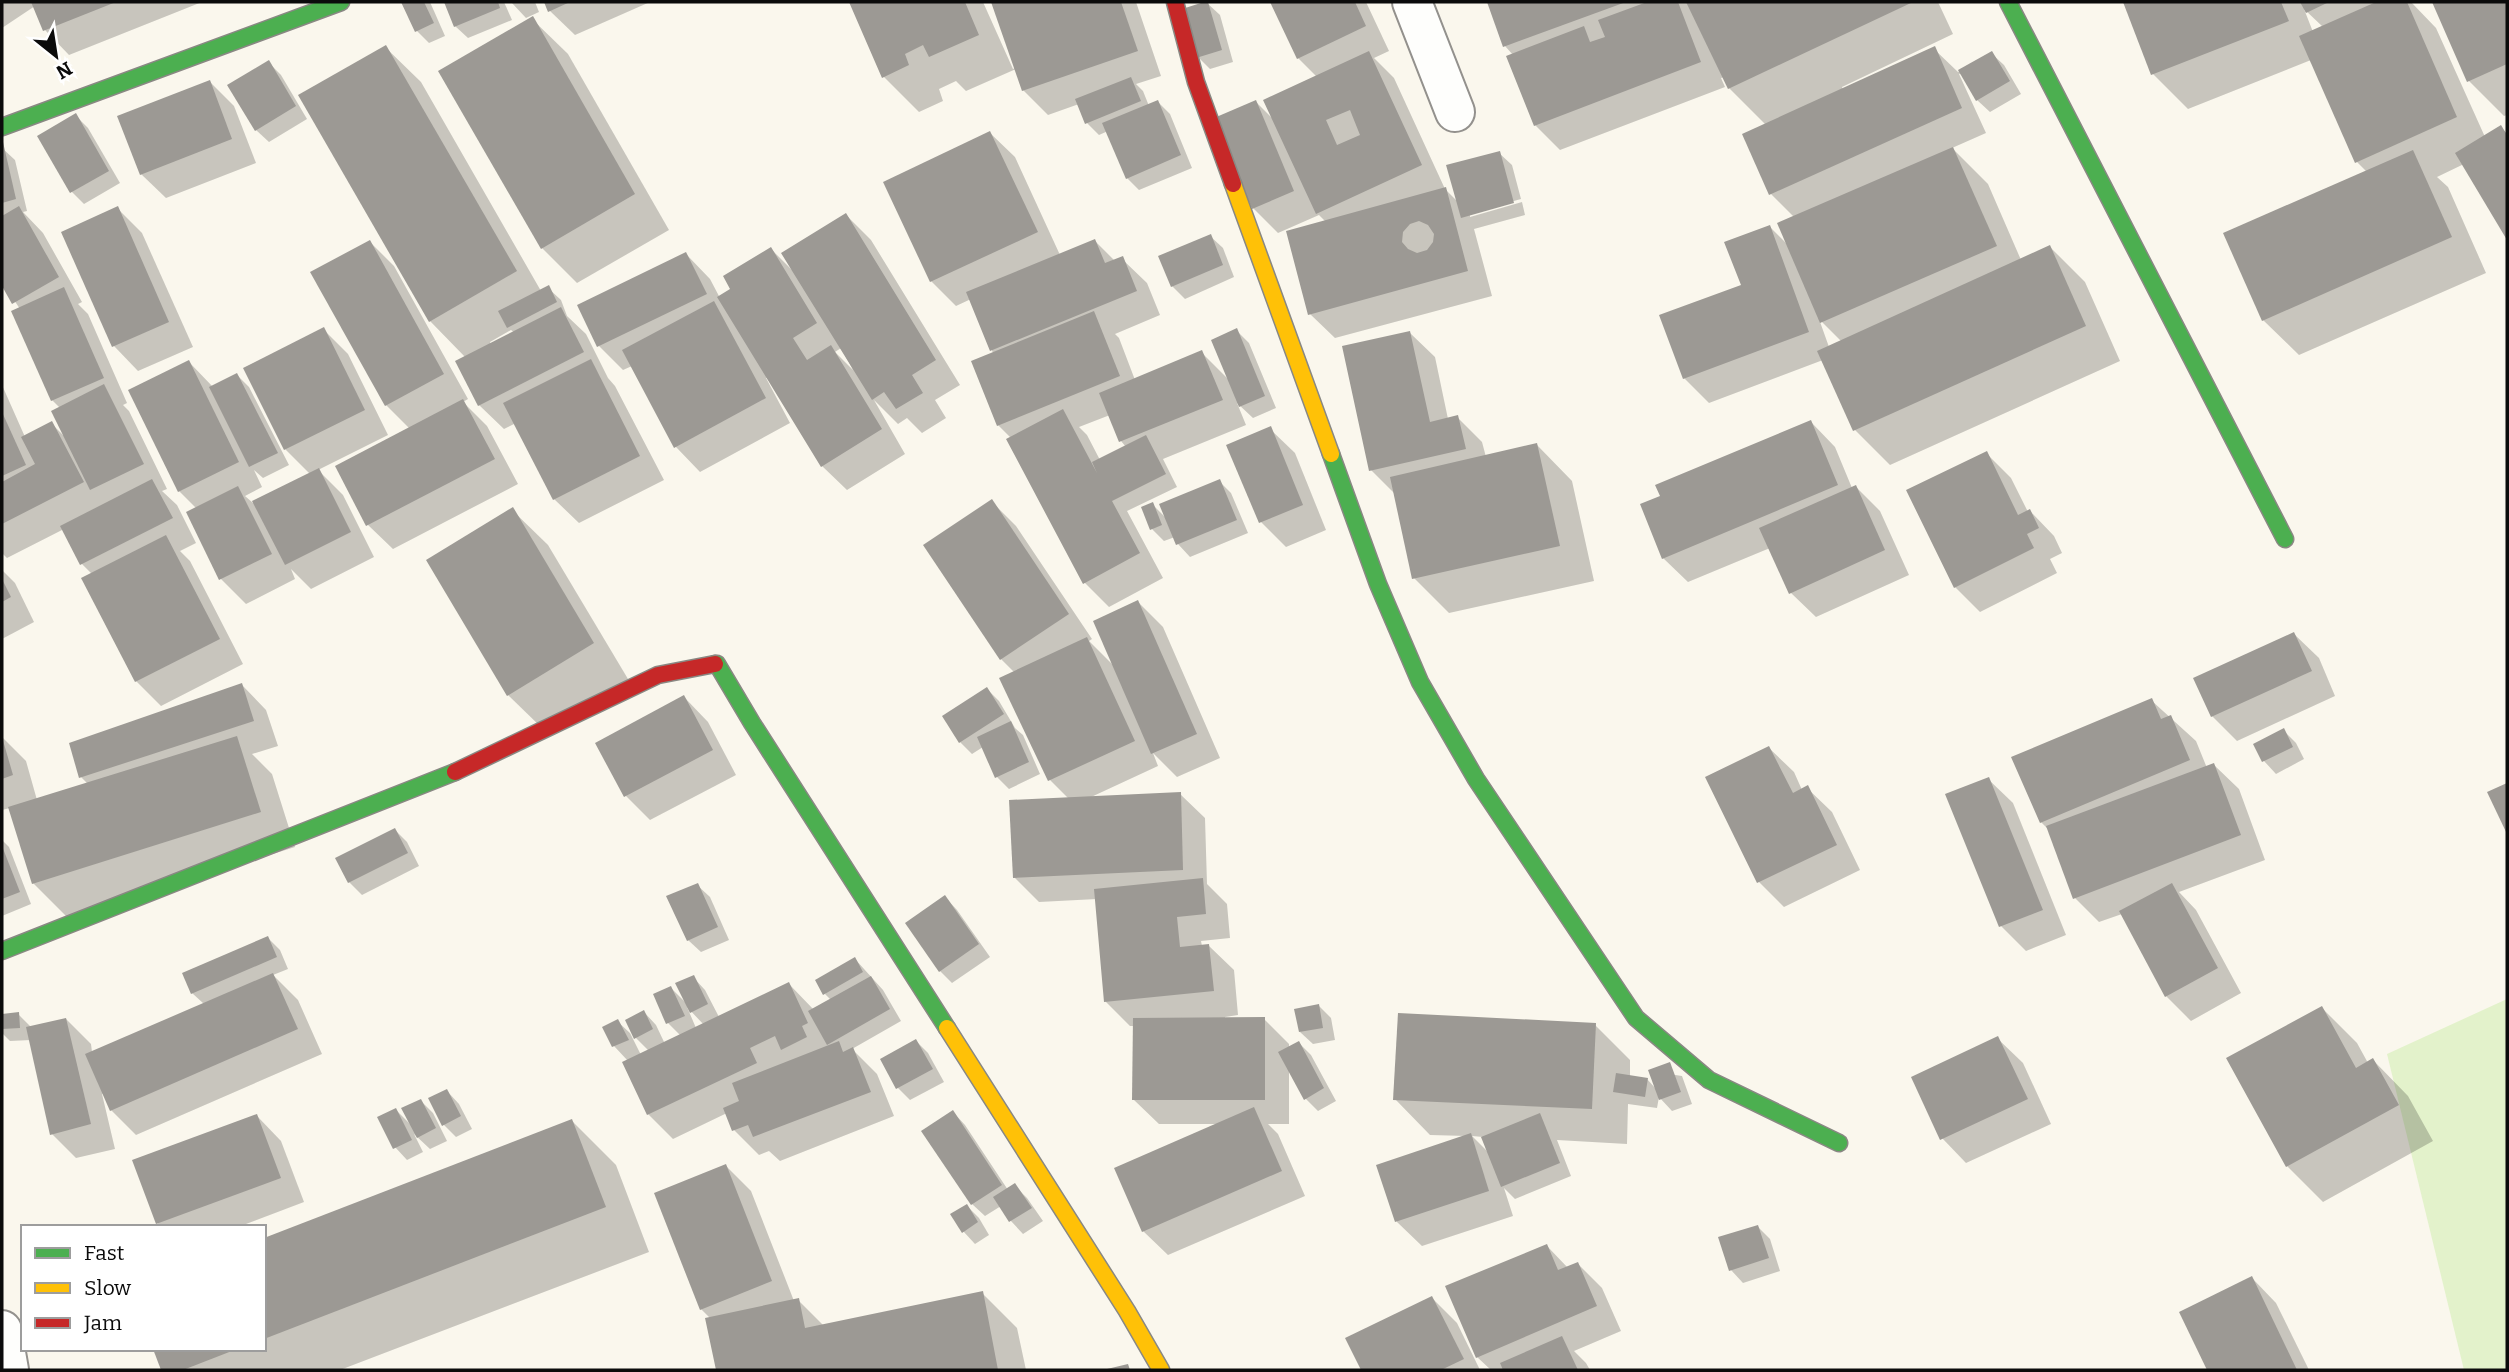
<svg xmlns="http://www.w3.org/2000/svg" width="2509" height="1372" font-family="Bitter,serif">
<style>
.green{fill:#e3f2cb}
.shadow{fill:#0003;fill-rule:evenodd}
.building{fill:#9c9994;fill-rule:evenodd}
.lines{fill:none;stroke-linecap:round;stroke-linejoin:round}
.street-casing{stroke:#93918d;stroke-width:42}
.fast-casing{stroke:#898883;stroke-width:19}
.slow-casing{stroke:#898883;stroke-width:19}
.jam-casing{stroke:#898883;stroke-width:19}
.street{stroke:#fefefc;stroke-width:38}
.fast{stroke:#4caf50;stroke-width:16}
.slow{stroke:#ffc107;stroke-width:16}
.jam{stroke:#c62828;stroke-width:16}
</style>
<rect width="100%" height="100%" fill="#faf7ed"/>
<path class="green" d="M2507 999V1370H2464L2387 1054Z"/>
<g class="shadow">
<path d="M2 2H202L69 55 45 30 35 6 2 28Z"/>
<path d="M403 2H430L445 36 429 43 417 31Z"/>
<path d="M445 2H504L512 20 468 38 455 26Z"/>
<path d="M511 2H535L539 12 526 18Z"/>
<path d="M546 2H650L575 35 550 11Z"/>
<path d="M850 2H983L1013 69 1015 68 992 2H1136L1161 76 1136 84 1143 91 1149 106 1158 102 1170 114 1192 168 1139 190 1127 178 1108 131 1099 135 1087 123 1079 104 1048 115 1023 90 1016 69 966 91 956 81 939 89 943 101 919 112 884 77Z"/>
<path d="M1272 2H1366L1389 51 1374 58 1394 78 1445 189 1458 202 1499 153 1512 165 1521 199 1470 213V217L1522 202 1525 215 1474 229 1492 296 1335 338 1310 314 1326 222 1319 215 1278 233 1253 208 1256 102 1273 119 1317 77 1298 58Z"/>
<path d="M1489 2H1938L1953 34 1842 87 1843 90 1934 49 1958 72 1991 53 2004 65 2021 94 1990 112 1977 100 1962 73 1959 74 1986 133 1952 148 1988 184 2021 260 2050 247 2085 282 2120 361 1890 465 1855 430 1823 360 1709 403 1684 378 1743 286 1770 227 1788 245 1794 217 1771 194 1744 135 1766 125 1729 88 1724 77 1721 78 1725 87 1560 150 1535 125 1513 55 1505 46ZM1819 319 1841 341 1829 347Z"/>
<path d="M2125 2H2411L2436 28 2485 137 2501 127 2507 134V236L2464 164 2437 177 2448 187 2486 273 2299 355 2263 320 2367 172 2357 162 2311 60 2188 109 2153 74ZM2304 9 2323 27 2313 32Z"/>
<path d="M2434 2H2507V115L2504 116 2469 81Z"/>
<path d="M1207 3 1220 15 1233 62 1210 69 1198 57Z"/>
<path d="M532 19 568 54 669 230 577 283 542 248Z"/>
<path d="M385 47 421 82 541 291 548 288 561 300 567 316 586 334 608 378 615 386 664 480 579 523 554 499 516 423 504 429 479 405 466 358 430 321ZM511 330 515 333 491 345 490 342Z"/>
<path d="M268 62 281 75 307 119 269 142 256 130Z"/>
<path d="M210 82 234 106 256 163 166 198 141 174Z"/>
<path d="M76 116 88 128 120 183 84 204 72 192Z"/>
<path d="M990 133 1015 157 1060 255 1095 241 1115 261 1122 259 1147 283 1160 315 1115 334 1119 338 1135 380 1201 352 1230 381 1237 331 1249 343 1276 408 1253 418 1237 403 1246 425 1163 459 1177 487 1127 511 1163 578 1109 607 1085 583 1011 438 998 425 993 353 971 299 956 306 931 281ZM1110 415 1121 441 1126 447 1100 460 1087 435 1079 427Z"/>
<path d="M2 148 15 160 27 211 23 212 43 233 82 302 78 304 88 314 127 403 123 405 129 411 167 489 162 491 177 505 196 543 180 551 190 561 243 664 161 706 136 681 92 574 82 564 64 529 7 558 2 553V385L25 437 51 423 66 438 60 408 52 400 20 309 2 282Z"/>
<path d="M117 208 142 233 193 347 138 371 114 346Z"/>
<path d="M846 215 871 240 960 385 935 400 946 418 922 433 907 418 898 424 874 400 905 454 847 490 822 466 768 377 766 378 790 423 700 472 676 447 632 366 623 370 599 346 686 254 710 279 720 298 733 290 771 249 793 271ZM841 348 853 370 835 352Z"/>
<path d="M1210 236 1223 248 1234 277 1185 299 1172 286Z"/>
<path d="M370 242 394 266 468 399 463 402 487 426 518 484 393 549 368 525 410 429 386 405Z"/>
<path d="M323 329 348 354 388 435 318 470 343 495 374 557 311 589 291 569 295 579 246 604 221 579 197 509 179 491 189 362 213 387 237 375 249 387 289 465 263 478 254 470 262 487 245 496 253 503 310 474 285 449Z"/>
<path d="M1410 333 1435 357 1448 419 1457 417 1482 442 1486 457 1537 445 1572 481 1594 581 1449 613 1414 578 1396 495 1371 470Z"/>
<path d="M1811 422 1835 447 1852 488 1856 487 1880 511 1909 575 1816 617 1791 593 1770 548 1688 582 1663 558Z"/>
<path d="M1270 429 1295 453 1326 530 1286 547 1261 522 1228 446Z"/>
<path d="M1987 454 2011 478 2028 512 2030 511 2054 536 2062 553 2050 559 2057 573 1980 612 1955 587Z"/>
<path d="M1219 481 1231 493 1248 533 1190 557 1178 544 1175 537 1164 541 1152 529V504L1167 519Z"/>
<path d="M992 502 1016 526 1092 639 1089 641 1115 667 1138 602 1163 627 1220 758 1177 777 1153 753 1158 766 1089 798 1180 794 1205 818 1207 884 1227 904 1230 938 1201 941 1202 946H1209L1234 970 1238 1015 1225 1017V1019H1264L1289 1044V1048L1299 1043 1311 1055 1336 1101 1318 1111 1306 1099 1289 1068V1124H1268L1278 1134 1305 1196 1168 1255 1143 1231 1219 1124H1159L1134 1100 1135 1026H1130L1106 1002 1097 899 1039 902 1014 877 1069 799 1050 780 1002 679 1015 673 1001 659Z"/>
<path d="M512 510 548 545 628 679 544 730 508 695Z"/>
<path d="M2 570 15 583 34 622 2 639Z"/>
<path d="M2294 634 2319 658 2335 696 2237 741 2212 716Z"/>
<path d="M242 685 266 710 278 746 252 754 272 774 295 847 69 919 33 883 10 808 2 810V737L26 761 37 800 88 784 81 777 71 744Z"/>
<path d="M987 689 999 701 1015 728 1023 735 1040 774 1009 789 997 777 983 747 972 754 960 742Z"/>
<path d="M684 697 708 722 736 775 650 820 626 796Z"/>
<path d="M2152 701 2196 741 2207 768 2214 765 2239 789 2265 860 2179 892 2196 910 2241 993 2191 1021 2166 996 2122 914 2099 922 2075 898 2051 832 2041 822Z"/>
<path d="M2283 730 2296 743 2304 759 2276 774 2264 761 2255 745Z"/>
<path d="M1769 748 1794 772 1802 790 1807 788 1832 812 1860 870 1784 907 1759 882Z"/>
<path d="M1988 779 2013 803 2066 935 2026 951 2001 926Z"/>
<path d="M395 830 407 842 419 866 362 895 349 882Z"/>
<path d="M2 840 9 847 31 904 2 916Z"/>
<path d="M697 885 710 897 729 940 701 952 688 940Z"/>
<path d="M945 897 957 910 990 957 952 983 940 971Z"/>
<path d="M268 938 280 950 288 969 273 975 298 1000 322 1054 136 1135 111 1110 104 1093 102 1094 115 1149 76 1158 52 1134 31 1040 10 1041 2 1033V1015L18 1014 31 1027 66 1019 91 1044 92 1052 204 1004 192 993Z"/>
<path d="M855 959 883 990 901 1021 852 1049 877 1074 894 1116 780 1161 769 1151 759 1155 734 1130 727 1113 673 1139 648 1114 628 1061 614 1046 617 1021 630 1033 641 1055 649 1051 636 1038 644 1012 656 1025 665 1044 681 1036 668 1023 656 995 671 988 687 1004 693 977 705 990 719 1017 789 984 814 1010 831 1000 825 994ZM687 1007 704 1025 696 1028Z"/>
<path d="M1319 1006 1331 1018 1335 1040 1313 1044 1300 1032Z"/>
<path d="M2322 1008 2357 1043 2368 1063 2373 1060 2408 1096 2433 1141 2323 1202 2287 1166Z"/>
<path d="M1595 1025 1630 1060V1077L1647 1079 1656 1089 1650 1071 1682 1076 1692 1104 1672 1111 1659 1097 1657 1108 1628 1104 1627 1144 1557 1140 1571 1176 1515 1199 1504 1188 1513 1216 1422 1246 1397 1222 1379 1166 1467 1136 1430 1135 1395 1099ZM1472 1136 1483 1137 1490 1154Z"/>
<path d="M1998 1039 2023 1063 2051 1124 1966 1163 1942 1138Z"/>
<path d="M916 1041 928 1053 944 1082 910 1100 898 1088Z"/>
<path d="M447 1091 459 1104 472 1129 456 1137 444 1125Z"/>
<path d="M421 1101 433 1113 447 1141 430 1149 414 1134 423 1152 407 1160 395 1147 396 1110 412 1126Z"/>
<path d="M953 1112 965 1125 1008 1190 1015 1186 1027 1198 1043 1221 1023 1234 1011 1221 1001 1206 985 1216 972 1204 924 1131Z"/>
<path d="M257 1116 281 1141 304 1202 238 1227H162L157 1223Z"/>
<path d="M572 1121 616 1165 649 1252 340 1370H163L155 1349H264V1240Z"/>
<path d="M726 1166 751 1191 794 1301 798 1300 824 1326 982 1293 1017 1328 1026 1370H717L707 1319 710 1318 701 1309Z"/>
<path d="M967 1206 979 1218 989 1235 975 1244 963 1231Z"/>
<path d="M1758 1227 1770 1239 1780 1271 1743 1283 1731 1270Z"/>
<path d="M1547 1246 1568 1268 1578 1264 1602 1288 1621 1331 1574 1351 1586 1363 1590 1370H1491L1477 1357Z"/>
<path d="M2252 1278 2276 1303 2309 1370H2209L2181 1313Z"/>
<path d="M1432 1298 1457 1323 1480 1370H1362L1347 1339Z"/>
</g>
<g class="building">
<path d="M31 2H116L43 31Z"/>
<path d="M401 2H424L434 23 415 32Z"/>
<path d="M444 2H498L500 8 454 27Z"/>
<path d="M544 2H570L548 12Z"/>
<path d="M849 2H965L979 35 929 57 923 45 905 54 909 65 882 78Z"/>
<path d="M991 2H1121L1138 51 1022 91Z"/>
<path d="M1204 2H1208L1222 50 1196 58 1182 9Z"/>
<path d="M1270 2H1355L1366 26 1297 59Z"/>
<path d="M1487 2H1626L1503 47Z"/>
<path d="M1647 2H1678L1701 62 1534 126 1506 56 1584 26 1590 42 1605 37 1598 20Z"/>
<path d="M1686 2H1913L1728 89Z"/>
<path d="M2123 2H2281L2289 21 2151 75Z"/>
<path d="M2300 2H2329L2306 13Z"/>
<path d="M2376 2H2407L2457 117 2355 163 2299 36Z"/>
<path d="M2432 2H2507V64L2467 82Z"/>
<path d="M533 16 635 194 541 249 438 71Z"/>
<path d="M386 45 517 271 429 322 298 95Z"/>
<path d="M1935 46 1962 108 1769 195 1742 134Z"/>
<path d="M1369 51 1422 165 1316 214 1263 100ZM1350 110 1360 135 1337 145 1326 120Z"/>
<path d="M1992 51 2010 81 1976 101 1958 70Z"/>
<path d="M269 60 296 106 255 131 227 85Z"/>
<path d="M1131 77 1141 101 1085 124 1075 99Z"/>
<path d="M210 80 232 139 140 175 117 116Z"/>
<path d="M1158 100 1181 155 1126 179 1102 123Z"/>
<path d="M1256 100 1294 191 1252 209 1214 118Z"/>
<path d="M76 113 109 171 70 193 37 136Z"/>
<path d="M2501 125 2507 135V240L2455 153Z"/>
<path d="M990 131 1038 232 930 282 883 182Z"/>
<path d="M3 142 16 199 2 203V143Z"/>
<path d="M1953 147 1997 246 1820 323 1777 223Z"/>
<path d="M2413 150 2452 237 2262 321 2223 233Z"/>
<path d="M1500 151 1514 203 1461 218 1446 165Z"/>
<path d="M1446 187 1468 271 1308 315 1286 231ZM1419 221 1428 225 1434 234 1433 242 1427 250 1417 253 1408 249 1402 242 1403 232 1410 224Z"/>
<path d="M19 206 59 277 12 304 2 286V216Z"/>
<path d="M118 206 169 322 112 347 61 232Z"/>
<path d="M846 213 936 360 912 375 923 393 896 409 884 392 872 400 781 253Z"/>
<path d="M1770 225 1809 332 1683 379 1659 315 1741 285 1724 242Z"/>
<path d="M1211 234 1223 265 1171 287 1158 256Z"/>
<path d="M1095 239 1105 263 1123 256 1137 291 990 351 966 292Z"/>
<path d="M370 240 444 374 385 406 310 272Z"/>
<path d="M2050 245 2086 326 1853 431 1817 351Z"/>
<path d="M771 247 817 323 793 338 807 360 831 345 882 429 821 467 717 297 730 289 723 276Z"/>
<path d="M686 252 707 294 597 347 577 305Z"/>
<path d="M549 285 557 302 507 328 498 311Z"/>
<path d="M64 287 104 378 51 401 11 311Z"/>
<path d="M714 301 766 398 674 448 622 350Z"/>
<path d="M561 307 584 352 478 406 455 361Z"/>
<path d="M1094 311 1120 376 997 426 971 361Z"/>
<path d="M324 327 365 410 284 450 243 368Z"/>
<path d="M1237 328 1265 396 1239 407 1211 340Z"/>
<path d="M1410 331 1430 422 1458 415 1466 449 1369 471 1342 346Z"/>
<path d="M1202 350 1223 400 1119 442 1099 393Z"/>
<path d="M591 359 640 456 553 500 503 403Z"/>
<path d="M189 360 239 462 178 492 128 390Z"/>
<path d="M237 373 278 453 249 467 209 387Z"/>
<path d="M104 384 144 464 90 490 51 411Z"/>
<path d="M463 399 495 459 366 526 335 466Z"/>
<path d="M1063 409 1097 473 1092 462 1146 435 1166 474 1112 501 1140 553 1083 584 1006 439Z"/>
<path d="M2 412 26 465 2 476Z"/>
<path d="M1811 420 1838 485 1662 559 1640 504 1660 496 1655 485Z"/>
<path d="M52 421 84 482 2 524V482L35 464 21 437Z"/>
<path d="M1271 426 1303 505 1259 523 1226 445Z"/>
<path d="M1537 443 1560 546 1412 579 1390 477Z"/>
<path d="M1987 451 2018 515 2030 509 2039 528 2027 534 2034 548 1954 588 1906 490Z"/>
<path d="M319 468 351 532 285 565 252 501Z"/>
<path d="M152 479 173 518 80 565 60 526Z"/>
<path d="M1220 479 1237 520 1176 545 1159 504Z"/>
<path d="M1856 485 1885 550 1789 594 1759 528Z"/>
<path d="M238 486 272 554 219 580 186 512Z"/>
<path d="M992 499 1069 614 1000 660 923 545Z"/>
<path d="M1153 502 1162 525 1150 530 1141 507Z"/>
<path d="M513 507 594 643 507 696 426 560Z"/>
<path d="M166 535 220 639 135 682 81 578Z"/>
<path d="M2 579 11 597 2 602Z"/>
<path d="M1138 600 1197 734 1151 754 1093 621Z"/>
<path d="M2294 632 2312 671 2211 717 2193 678Z"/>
<path d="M1087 637 1135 741 1048 781 999 678Z"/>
<path d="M242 683 254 721 79 778 69 743Z"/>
<path d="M987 687 1004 714 959 743 942 716Z"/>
<path d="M684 695 713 750 624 797 595 743Z"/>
<path d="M2152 698 2161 719 2171 715 2190 760 2040 823 2011 757Z"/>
<path d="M1011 721 1029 762 995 778 977 737Z"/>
<path d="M2284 728 2293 747 2262 762 2253 744Z"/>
<path d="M237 736 261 812 32 884 8 807Z"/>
<path d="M2 737 13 775 2 779Z"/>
<path d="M1769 746 1793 793 1808 785 1837 845 1757 883 1705 777Z"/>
<path d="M2214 763 2241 835 2073 899 2046 826Z"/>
<path d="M1989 777 2043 910 1999 927 1945 794Z"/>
<path d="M2507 783V834L2487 792Z"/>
<path d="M1181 792 1183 870 1013 878 1009 800Z"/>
<path d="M395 828 408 853 348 883 335 858Z"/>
<path d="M2 846 20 892 2 899Z"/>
<path d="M1203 878 1206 914 1177 917 1180 947 1209 944 1214 991 1104 1002 1094 889Z"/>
<path d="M698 883 718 927 687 941 666 896Z"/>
<path d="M2172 883 2218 968 2165 997 2119 911Z"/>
<path d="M945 895 979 944 939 972 905 923Z"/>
<path d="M268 936 277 957 191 994 182 973Z"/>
<path d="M855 957 863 972 823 995 815 980Z"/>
<path d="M273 973 298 1029 110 1111 85 1054Z"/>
<path d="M694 975 708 1004 690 1013 675 983Z"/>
<path d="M871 976 890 1009 827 1045 808 1011Z"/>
<path d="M789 982 808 1023 802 1026 807 1037 781 1050 775 1036 750 1048 757 1063 647 1115 622 1062Z"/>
<path d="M671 986 685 1016 666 1024 653 994Z"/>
<path d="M1319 1004 1323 1028 1299 1032 1294 1009Z"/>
<path d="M2322 1006 2356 1068 2373 1058 2399 1105 2286 1167 2226 1058Z"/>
<path d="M644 1010 653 1029 634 1039 625 1020Z"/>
<path d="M19 1012 20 1028 2 1029V1014Z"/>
<path d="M1398 1013 1596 1023 1592 1109 1393 1100Z"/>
<path d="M1265 1017V1100H1132L1133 1018Z"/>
<path d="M66 1018 91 1124 50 1135 26 1027Z"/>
<path d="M618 1019 629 1040 612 1047 602 1027Z"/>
<path d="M1998 1036 2028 1099 1940 1140 1911 1077Z"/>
<path d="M916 1039 933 1069 896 1089 880 1059Z"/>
<path d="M839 1041 843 1052 853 1047 871 1092 753 1137 748 1125 732 1131 723 1108 739 1101 732 1083Z"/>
<path d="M1299 1041 1324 1088 1304 1100 1278 1052Z"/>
<path d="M1670 1062 1681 1092 1659 1100 1648 1070Z"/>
<path d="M1616 1073 1648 1078 1645 1097 1613 1092Z"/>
<path d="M447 1089 461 1116 442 1126 428 1098Z"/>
<path d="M421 1099 436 1128 417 1138 401 1108Z"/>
<path d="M1254 1107 1282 1171 1142 1232 1114 1168Z"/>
<path d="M396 1108 412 1140 393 1149 377 1117Z"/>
<path d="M953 1110 1002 1185 971 1205 921 1131Z"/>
<path d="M1540 1113 1560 1163 1501 1187 1481 1137Z"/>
<path d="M257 1114 281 1178 156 1224 132 1160Z"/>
<path d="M572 1119 606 1207 264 1339V1238Z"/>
<path d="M1471 1133 1489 1191 1395 1222 1376 1165Z"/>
<path d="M726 1164 772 1281 700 1310 654 1193Z"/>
<path d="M1015 1183 1032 1208 1009 1222 993 1197Z"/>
<path d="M967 1204 978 1222 962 1233 950 1214Z"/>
<path d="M1758 1225 1769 1258 1729 1271 1718 1237Z"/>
<path d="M1547 1244 1558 1270 1578 1262 1597 1306 1476 1358 1445 1286Z"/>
<path d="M2252 1276 2297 1370H2207L2179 1312Z"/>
<path d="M983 1291 998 1370H716L705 1318 799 1298 805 1328Z"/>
<path d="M1432 1296 1464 1359 1441 1370H1361L1345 1338Z"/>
<path d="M1562 1336 1578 1370H1503L1500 1363Z"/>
<path d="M153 1349H237L183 1370H161Z"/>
<path d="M1128 1364 1130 1370H1108L1107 1369Z"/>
</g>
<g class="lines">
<defs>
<g id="street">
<path d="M1412 2 1455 112"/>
<path d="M2 1330 9 1370"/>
</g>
<g id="fast">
<path d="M2008 2 2285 539"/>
<path d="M2 127 341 2"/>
<path d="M1331 454 1378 584 1420 682 1476 779 1636 1018 1709 1080 1839 1143"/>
<path d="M715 664H717L752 723 947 1028"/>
<path d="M2 951 455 772"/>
</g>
<g id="slow">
<path d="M1233 184 1331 454"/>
<path d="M947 1028 1127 1311 1161 1370"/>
</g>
<g id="jam">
<path d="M1175 2 1196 82 1233 184"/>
<path d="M455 772 658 675 715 664"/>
</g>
</defs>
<use href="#street" class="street-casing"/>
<use href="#fast" class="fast-casing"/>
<use href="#slow" class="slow-casing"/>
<use href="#jam" class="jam-casing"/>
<use href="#street" class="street"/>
<use href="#fast" class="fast"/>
<use href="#slow" class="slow"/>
<use href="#jam" class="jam"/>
</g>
<rect width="2509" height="1372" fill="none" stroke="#0b0b0b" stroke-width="7"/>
<rect x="21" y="1225" width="245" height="126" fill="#ffffff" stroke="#9d9d9d" stroke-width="2"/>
<rect x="35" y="1248" width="35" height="10" fill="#4caf50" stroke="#9d9d9d" stroke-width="2"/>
<text x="84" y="1260" font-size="21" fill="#0b0b0b">Fast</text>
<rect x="35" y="1283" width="35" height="10" fill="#ffc107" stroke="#9d9d9d" stroke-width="2"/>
<text x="84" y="1295" font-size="21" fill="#0b0b0b">Slow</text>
<rect x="35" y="1318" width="35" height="10" fill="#c62828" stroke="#9d9d9d" stroke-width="2"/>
<text x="84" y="1330" font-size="21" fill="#0b0b0b">Jam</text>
<g transform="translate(56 56) rotate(150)" stroke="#ffffff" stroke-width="5" paint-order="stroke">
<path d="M0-5L12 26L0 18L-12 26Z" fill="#0b0b0b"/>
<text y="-10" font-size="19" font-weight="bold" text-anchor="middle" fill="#0b0b0b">N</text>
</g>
</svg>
